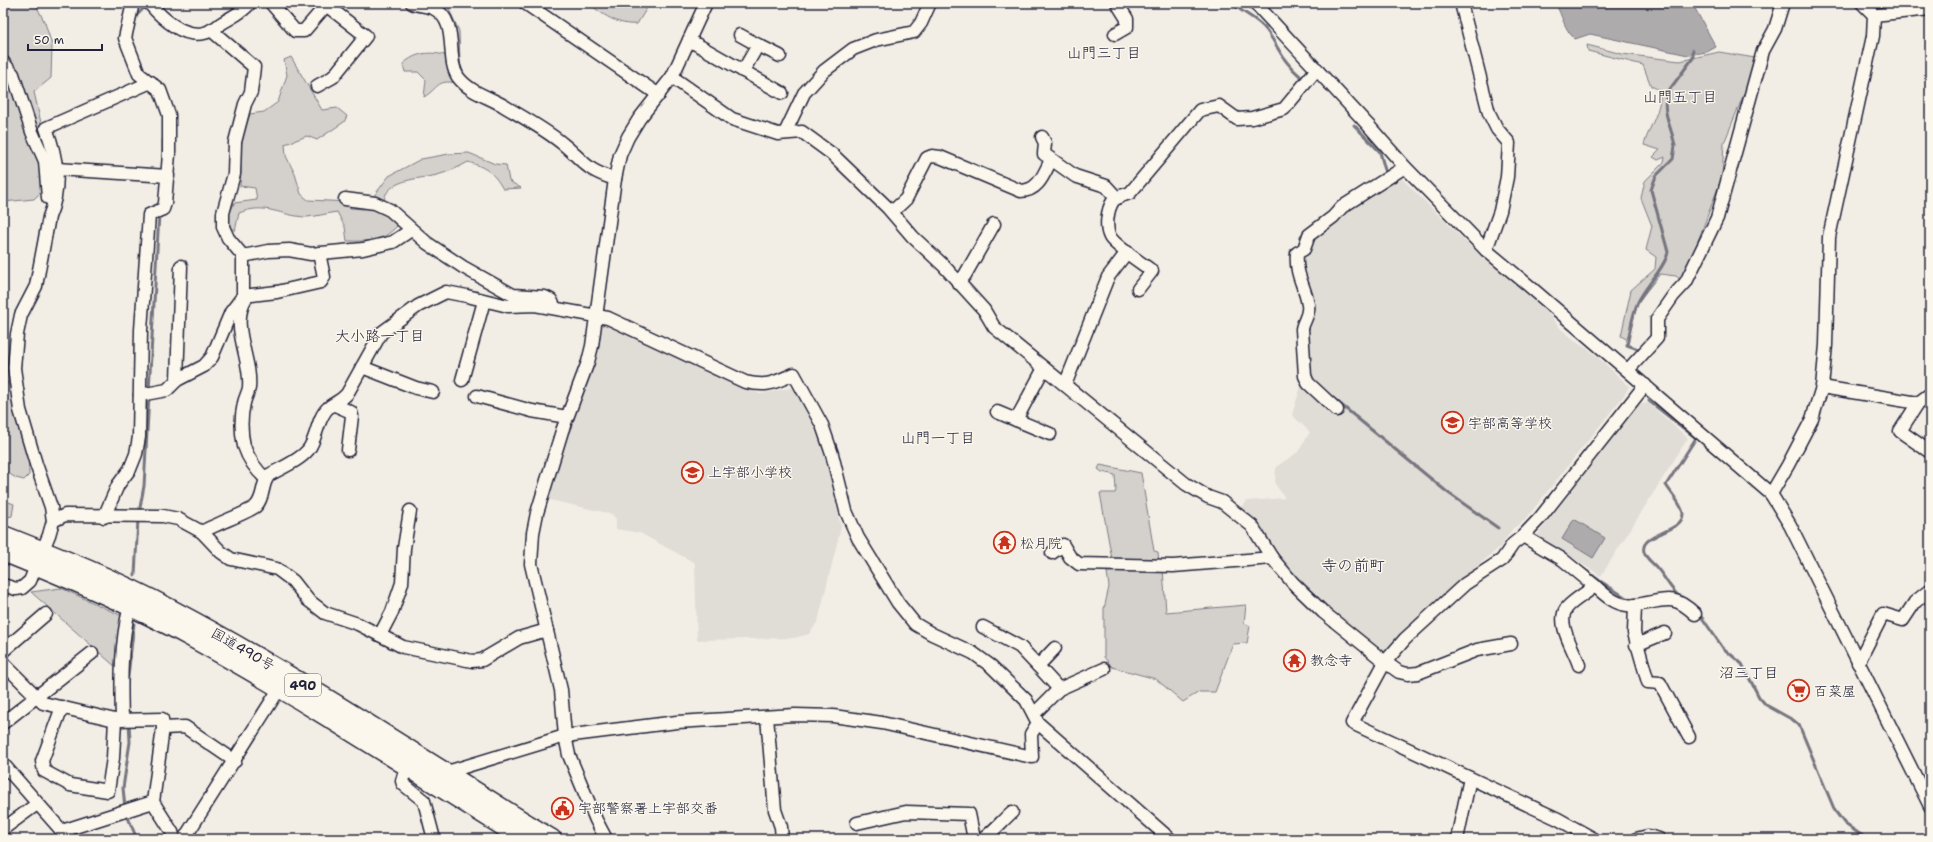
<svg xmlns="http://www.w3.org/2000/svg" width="1933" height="842" font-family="'Shantell Sans','Klee One',sans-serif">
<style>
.built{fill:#e0dcd6}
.green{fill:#d4d1cc;stroke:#7b7a84}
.water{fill:#aeabad;stroke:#76747f}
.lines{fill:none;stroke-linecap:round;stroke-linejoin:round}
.stream{stroke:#76747f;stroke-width:3}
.minor-casing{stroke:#22223b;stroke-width:15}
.highway-casing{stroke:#22223b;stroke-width:21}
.minor{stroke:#fbf7ec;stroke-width:12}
.highway{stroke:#fbf7ec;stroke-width:18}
.labels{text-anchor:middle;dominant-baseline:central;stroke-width:3;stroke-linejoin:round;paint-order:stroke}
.shield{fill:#fbf7ec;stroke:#636270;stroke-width:1}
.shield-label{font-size:13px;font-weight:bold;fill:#22223b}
.poi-label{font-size:14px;fill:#22223b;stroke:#fbf7ec;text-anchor:start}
.street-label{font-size:14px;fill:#22223b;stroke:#fbf7ec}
.neighbourhood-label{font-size:15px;fill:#22223b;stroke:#fbf7ec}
.quarter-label{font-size:16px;fill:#22223b;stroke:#fbf7ec}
</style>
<rect width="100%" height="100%" fill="#f2eee5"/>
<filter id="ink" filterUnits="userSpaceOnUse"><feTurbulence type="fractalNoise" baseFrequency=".025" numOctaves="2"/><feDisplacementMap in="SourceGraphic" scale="8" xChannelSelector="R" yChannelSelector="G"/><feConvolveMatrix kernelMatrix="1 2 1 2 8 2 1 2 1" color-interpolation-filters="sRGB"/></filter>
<g filter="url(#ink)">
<g class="built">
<path d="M1399 176 1468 244 1547 312 1560 328 1579 344 1591 351 1629 386 1625 394 1524 521 1513 528 1501 546 1422 613 1387 652 1379 653 1298 583 1239 511 1247 501 1285 498 1275 484 1276 467 1298 452 1310 432 1292 415 1301 386 1308 378 1299 256 1309 253 1310 238 1343 208Z"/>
<path d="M606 323 760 394 795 387 824 449 841 527 818 621 809 634 794 638 697 640 695 563 640 533 616 529V519L612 514 546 499 600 326Z"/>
<path d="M1648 403 1688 438 1601 576 1537 535 1639 405Z"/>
</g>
<g class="green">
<path d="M3 3H35L45 23 52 45 51 78 34 92 44 136 41 192 34 199 3 202Z"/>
<path d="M430 3H452L449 9 459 31 460 63 465 76 457 83C436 79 439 88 424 97L426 80 418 72H405L403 64C416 52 431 51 448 56L455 46Z"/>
<path d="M588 3H650L637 24C618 26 602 14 588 3Z"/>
<path d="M1587 45 1622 54 1680 61 1719 52 1755 58 1746 89 1724 143 1722 177 1689 265 1681 280 1676 276 1660 274 1638 302 1628 340 1621 336 1631 290 1655 269 1656 257 1646 250 1652 226 1641 198 1645 181 1664 162 1665 157 1658 160 1653 157 1660 150 1644 145C1649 126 1662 111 1660 90L1651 86 1643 65 1588 51Z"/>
<path d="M291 57 322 110 337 108 347 116 344 122 317 140 307 136 285 144 286 156 295 174 301 194 308 200 349 202 350 208 364 209 389 176 421 159 449 154 469 153 495 164 506 165 509 181 521 188 503 189C493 172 487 168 468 162 458 168 448 172 437 175 421 179 396 178 386 194 383 199 385 209 386 215L397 226C381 243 369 241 347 241L345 227 337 212C327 213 316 217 306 217 280 216 266 202 239 213L235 231 229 226V215L234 203 257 200 255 188 240 186 241 169 238 148 250 114 264 112 278 102 287 75 284 60Z"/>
<path d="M3 376C20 398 29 447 29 475L24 480 16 478 3 470Z"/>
<path d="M1100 465 1141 473 1154 551 1158 552 1159 562 1112 559 1100 493H1115L1116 490 1115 475 1102 472 1098 469Z"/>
<path d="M3 500 14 504 12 516 3 518Z"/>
<path d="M1163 569 1166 612 1246 605 1244 623 1250 626 1247 643 1233 644 1215 692H1199L1183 702 1156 679 1112 667 1104 657V609L1109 587 1107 572Z"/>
<path d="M61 588 124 617 118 669 31 592Z"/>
</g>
<g class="water">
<path d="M1555 3H1692L1716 47 1707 52 1688 55 1590 34 1575 39C1563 28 1563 16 1555 3Z"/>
<path d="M1574 519 1605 538 1593 558 1562 539Z"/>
</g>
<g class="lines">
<g class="stream">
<path d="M1232 3C1243 14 1258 18 1267 31 1279 48 1283 62 1300 76"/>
<path d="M134 18 147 5"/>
<path d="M1354 125 1380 152 1386 174"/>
<path d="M163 161V140"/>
<path d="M1300 243 1301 236 1305 232"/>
<path d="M1641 350 1627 345C1630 332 1632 315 1638 302 1645 287 1666 266 1668 252L1651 190 1656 176 1673 159 1675 146C1672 128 1661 111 1667 93L1693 58V50"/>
<path d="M149 390 159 214"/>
<path d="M1334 399 1447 492 1498 528"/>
<path d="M1649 401 1696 438 1666 485C1671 493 1683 506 1683 514 1683 533 1639 533 1644 552 1646 559 1653 563 1657 568 1665 577 1671 590 1680 597"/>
<path d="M139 513 144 486 149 395"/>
<path d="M1573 561 1600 581 1631 601"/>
<path d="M135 575 138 519"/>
<path d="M1698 612 1723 648 1742 664 1759 697 1766 705 1793 720 1799 725 1835 811 1845 824 1867 839"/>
<path d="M127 685 134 623"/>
<path d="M125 808 123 788 130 742 129 722"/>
<path d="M126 813 137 839"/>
</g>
<defs>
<g id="minor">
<path d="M149 3C161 17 182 38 204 33 211 32 216 27 222 23 233 16 242 13 250 3"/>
<path d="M271 3 295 31H304L328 3"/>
<path d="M412 3C419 6 426 5 433 8 460 21 445 58 458 77 469 92 489 97 504 106 524 118 545 129 563 144 585 162 585 170 615 179"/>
<path d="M525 3 659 95"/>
<path d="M1255 3 1368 125 1405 167 1486 250 1528 285 1771 494 1790 525 1930 806"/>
<path d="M1461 3 1489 113 1497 129 1509 143 1507 177 1500 211 1486 250"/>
<path d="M1874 15 1930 9"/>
<path d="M211 30 254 67 251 92 245 104 235 142 234 174 223 213V227L228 238 243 256"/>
<path d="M1115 34 1127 27V19L1117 3"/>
<path d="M740 35 758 45"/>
<path d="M689 40 782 93"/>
<path d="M3 62 13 74 32 132 45 161 48 198"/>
<path d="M743 71 758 45 780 56"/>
<path d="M672 77 732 119 778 134 802 132 832 154 888 208 913 237 943 265 984 310 994 327 1186 484 1208 497 1222 502 1252 526 1272 558 1293 583 1323 612 1385 662 1399 672 1408 674 1418 673 1477 650 1511 644"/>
<path d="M317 86 333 77 366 36 326 5"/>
<path d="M785 133 804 93 824 71 853 49 876 40 914 32 921 23 930 3"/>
<path d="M1042 137 1045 143 1044 154 1075 176 1106 186 1117 198"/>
<path d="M57 169 168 176"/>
<path d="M345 199 375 203 390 210 427 243 463 267 513 295 545 297 551 300 555 308"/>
<path d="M892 212 906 199 927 158 932 156 940 157 1021 191C1039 191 1044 173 1051 160"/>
<path d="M958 283 965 275 994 224"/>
<path d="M1138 289 1152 271C1143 264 1115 246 1110 237 1105 228 1107 210 1113 201 1117 196 1124 195 1130 193L1200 110 1219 106 1237 119 1252 118 1284 109 1317 69"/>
<path d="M243 296V256L268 251 289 250 311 254 363 249 393 242 411 230"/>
<path d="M246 298C229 326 252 358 249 388 248 393 245 398 244 403 241 416 241 433 244 446 248 458 256 470 266 479"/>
<path d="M362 367 416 388 433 392"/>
<path d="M1628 370 1657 338V319L1673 296 1686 282 1717 218 1763 51 1775 29 1783 3"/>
<path d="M177 380 181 266"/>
<path d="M462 380 484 301"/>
<path d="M1065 385 1108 277 1127 252"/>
<path d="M1822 387 1918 403"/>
<path d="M1930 394 1918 403 1900 431 1930 452"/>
<path d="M140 395 167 390 177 380 204 366 212 357 231 312 243 296 277 292 321 282 324 277 319 253"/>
<path d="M477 396 532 411 567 417"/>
<path d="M335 405 351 412 352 416 348 450"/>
<path d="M1337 410 1308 383 1305 376 1302 329C1303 321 1310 315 1308 305 1305 285 1295 276 1297 253L1304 249 1309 235 1333 217 1342 207 1405 167"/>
<path d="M997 412 1050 434"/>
<path d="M1016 420 1044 368"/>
<path d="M1771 494 1788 465 1812 419 1822 387 1826 345 1829 237 1873 36 1874 15 1862 3"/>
<path d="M104 517 118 485 130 469 136 454 139 437 141 330 149 215 163 209 165 203 169 154V115L160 90 139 74 125 38 133 3"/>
<path d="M53 521 65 515 163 516 178 519 202 532 221 552 231 559 277 569 293 581 308 600 325 613 358 624 403 647 472 661 482 660 519 638 547 630"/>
<path d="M202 532C213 525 250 512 256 506 265 496 261 484 269 475 281 468 299 461 308 450 317 439 317 418 328 408 335 402 340 402 347 394L381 333 418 306 446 292 467 296 508 306 535 305 608 318 745 382C768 387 773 383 794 374L822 425 832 454 846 511 858 538 898 603 915 624 932 634 973 653 991 666 1026 700 1038 723 1170 839"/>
<path d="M1523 536 1562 559 1595 586C1588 592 1570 602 1566 609 1556 624 1575 651 1579 665"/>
<path d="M1052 553 1063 545 1070 557 1079 564 1173 566 1272 558"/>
<path d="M3 585 16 589 22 588 30 581 49 535 53 521 51 507 36 464 20 410 14 368 17 334 21 315 36 286 49 217C62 186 57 157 46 128L151 82"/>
<path d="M1595 586C1604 594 1614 604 1627 605 1631 606 1637 605 1642 604 1668 599 1675 595 1695 614"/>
<path d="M1635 605 1634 633 1648 682 1660 683 1689 737"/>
<path d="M983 627 1020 647 1038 666"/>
<path d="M380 635 392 612 402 583 404 548 410 511"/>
<path d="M1636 645 1665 633"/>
<path d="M1055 648 1038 666 1059 689"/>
<path d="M3 651 46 614"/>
<path d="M3 663 43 703 115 720 162 719 163 728 153 802 172 832 174 839"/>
<path d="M1858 663 1883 614 1903 620 1915 602 1930 590"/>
<path d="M62 707 42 761 44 771 70 785 108 791 113 758 115 720"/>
<path d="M1035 713 1059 689 1104 669"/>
<path d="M767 717 775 810 781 827 782 839"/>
<path d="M122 720C121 683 120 643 130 606"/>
<path d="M3 723 92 653"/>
<path d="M163 728 185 727 235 761"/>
<path d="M408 761 402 781 403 784 424 801 434 839"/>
<path d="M3 764 69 839"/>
<path d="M444 773 565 736 677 722 795 715 833 716 882 723 1032 757 1031 734 1038 723"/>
<path d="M857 823 906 812 969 814 974 839"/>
<path d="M3 829 37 804"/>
<path d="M62 831 153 802"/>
<path d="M184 839 283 683"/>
<path d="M606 839 596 820 569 755 565 736 561 690 531 564 533 533 537 513 562 431 588 362 592 346 615 179 620 155 628 137 639 119 672 77 706 3"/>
<path d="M983 839C994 831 1001 822 1012 812"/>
<path d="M1457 839 1470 778"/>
<path d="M1594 839 1558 819 1352 723 1385 662 1405 639 1465 584 1502 560 1513 544 1523 536 1540 518 1645 385"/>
<path d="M1636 839 1648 836 1659 839"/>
</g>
<g id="highway">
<path d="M3 535C59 557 117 580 171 609 302 678 425 761 552 839"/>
<path d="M3 552C67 578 132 605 192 638 305 700 413 771 523 839"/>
</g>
</defs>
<use href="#minor" class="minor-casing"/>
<use href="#highway" class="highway-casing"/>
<use href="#minor" class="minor"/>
<use href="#highway" class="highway"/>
</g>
</g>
<defs>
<symbol id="school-ring" viewBox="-11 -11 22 22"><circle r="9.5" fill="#fbf7ec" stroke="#c8321e" stroke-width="1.5"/><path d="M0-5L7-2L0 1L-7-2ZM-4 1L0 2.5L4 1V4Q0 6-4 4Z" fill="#c8321e"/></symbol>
<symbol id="temple-ring" viewBox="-11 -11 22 22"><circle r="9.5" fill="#fbf7ec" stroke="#c8321e" stroke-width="1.5"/><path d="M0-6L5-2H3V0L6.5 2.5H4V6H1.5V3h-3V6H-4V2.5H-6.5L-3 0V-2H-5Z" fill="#c8321e"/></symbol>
<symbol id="supermarket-ring" viewBox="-11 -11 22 22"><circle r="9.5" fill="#fbf7ec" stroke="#c8321e" stroke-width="1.5"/><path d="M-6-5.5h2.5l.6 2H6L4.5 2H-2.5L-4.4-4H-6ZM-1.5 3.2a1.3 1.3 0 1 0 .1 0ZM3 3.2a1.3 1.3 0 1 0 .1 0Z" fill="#c8321e"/></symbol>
<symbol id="civic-ring" viewBox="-11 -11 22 22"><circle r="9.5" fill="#fbf7ec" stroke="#c8321e" stroke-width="1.5"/><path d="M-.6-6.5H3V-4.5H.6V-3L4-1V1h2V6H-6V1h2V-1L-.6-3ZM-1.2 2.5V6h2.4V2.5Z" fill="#c8321e"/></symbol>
</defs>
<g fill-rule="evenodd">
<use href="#school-ring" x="1440" y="410" width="25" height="25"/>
<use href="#school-ring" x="680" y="460" width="25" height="25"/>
<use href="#temple-ring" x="992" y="530" width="25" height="25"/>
<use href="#temple-ring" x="1282" y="648" width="25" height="25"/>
<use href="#supermarket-ring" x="1786" y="678" width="25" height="25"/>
<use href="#civic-ring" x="550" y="796" width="25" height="25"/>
</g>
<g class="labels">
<rect class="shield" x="285" y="674" width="36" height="22" rx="3"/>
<g class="shield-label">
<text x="303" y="685">490</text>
</g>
<g class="poi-label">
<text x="1468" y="423">宇部高等学校</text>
<text x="708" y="472">上宇部小学校</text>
<text x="1020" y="543">松月院</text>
<text x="1310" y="660">教念寺</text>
<text x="1814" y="691">百菜屋</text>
<text x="578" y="808">宇部警察署上宇部交番</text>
</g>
<g class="street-label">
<text transform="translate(243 649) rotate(30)">国道490号</text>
</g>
<g class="neighbourhood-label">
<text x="1104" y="53">山門三丁目</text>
<text x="1680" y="97">山門五丁目</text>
<text x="380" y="336">大小路一丁目</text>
<text x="938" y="438">山門一丁目</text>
<text x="1749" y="673">沼三丁目</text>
</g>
<g class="quarter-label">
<text x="1353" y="565">寺の前町</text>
</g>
</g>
<rect width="1933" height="842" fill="none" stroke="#fbf7ec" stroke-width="16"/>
<rect x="8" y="8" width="1917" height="826" fill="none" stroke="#22223b" stroke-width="1.5" filter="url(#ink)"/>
<path d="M28 44v6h74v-6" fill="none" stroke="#22223b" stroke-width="2"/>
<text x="34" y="44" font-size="12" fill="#22223b" stroke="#fbf7ec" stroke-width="3" paint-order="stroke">50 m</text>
</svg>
